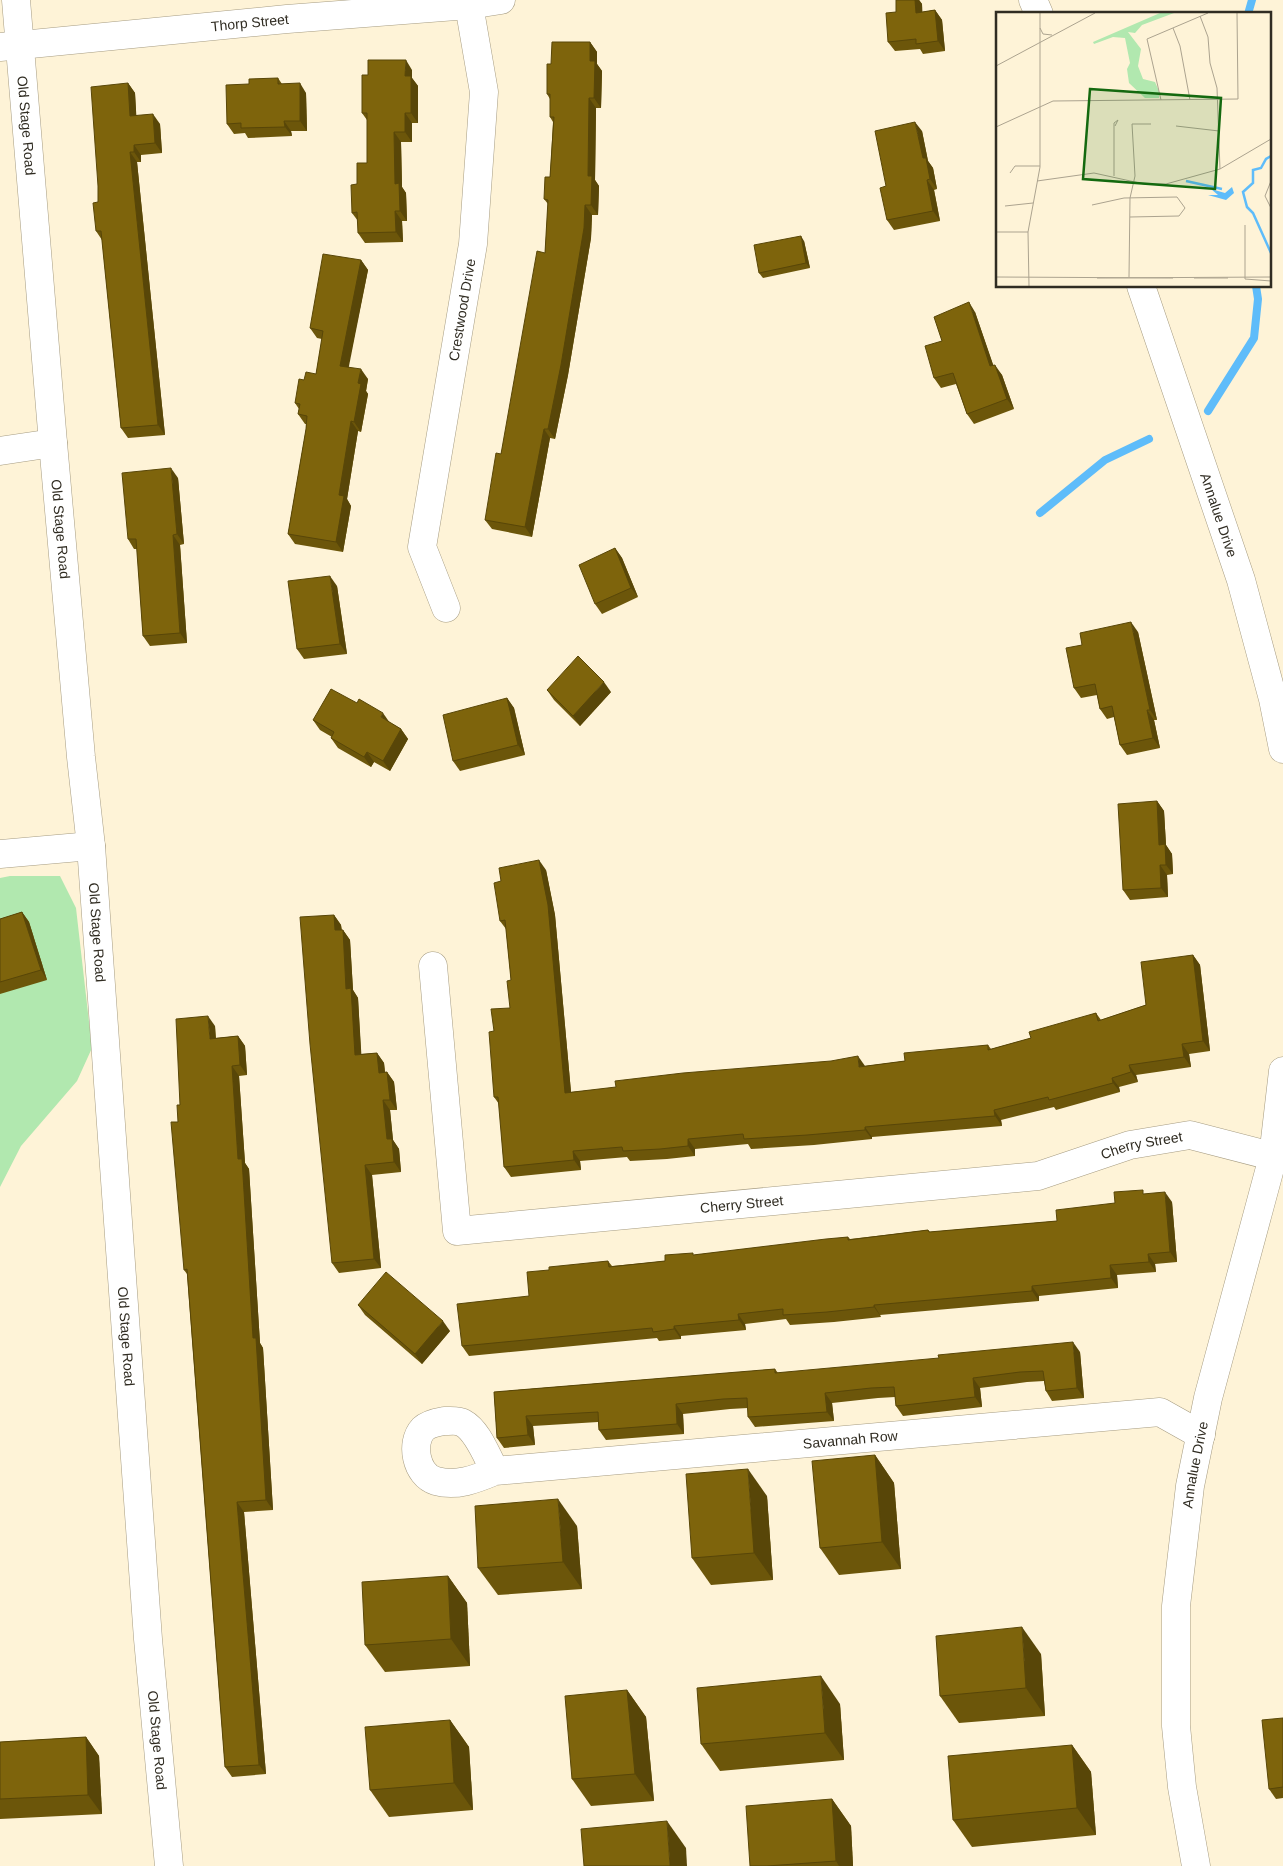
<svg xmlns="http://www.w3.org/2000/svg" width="1283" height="1866" font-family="Arial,sans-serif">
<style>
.green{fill:#b1e8af}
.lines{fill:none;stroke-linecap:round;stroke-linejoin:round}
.stream{stroke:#5ebcfa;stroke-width:8}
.street-casing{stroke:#a69c82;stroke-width:29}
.street{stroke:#fff;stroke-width:28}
.wall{fill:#6c560a}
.shaded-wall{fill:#584608}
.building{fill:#7e640c;stroke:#584608}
.labels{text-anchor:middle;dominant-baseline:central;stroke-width:5;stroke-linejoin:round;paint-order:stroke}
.street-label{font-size:14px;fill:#302c22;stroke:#fff}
.inset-river{fill:none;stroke:#5ebcfa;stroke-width:2.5}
.inset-road{fill:none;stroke:#aca38f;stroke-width:1}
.view{fill:#14690f;fill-opacity:0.15;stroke:#14690f;stroke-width:2.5}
.inset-edge{fill:none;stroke:#302c22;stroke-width:2.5}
</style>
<rect width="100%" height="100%" fill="#fef3d7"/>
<path class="green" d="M10 876H60L76 908 92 1048 77 1081 21 1146 0 1187V878Z"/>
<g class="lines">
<g class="stream">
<path d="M1248 14 1252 0"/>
<path d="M1208 411 1254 338 1258 299 1256 286"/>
<path d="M1040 513 1105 460 1149 439"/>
</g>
<defs>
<g id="street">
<path id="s1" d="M16 0 53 443 81 757 91 846 148 1639 169 1866"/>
<path d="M1033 0 1039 14"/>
<path id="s2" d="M0 47 287 19 469 5 501 0"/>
<path id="s3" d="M1141 286 1241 580 1273 699 1283 749"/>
<path d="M0 451 53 443"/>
<path id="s4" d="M446 608 422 547 473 244 484 92 469 5"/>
<path d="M0 854 91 846"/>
<path id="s5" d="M433 966 457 1231 1038 1176 1130 1145 1190 1135 1283 1159"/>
<path id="s6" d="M495 1471C487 1457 478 1431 463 1423 458 1420 450 1421 444 1421 438 1422 428 1424 423 1429 410 1443 416 1475 436 1481 456 1487 476 1479 495 1471L1160 1412 1201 1435"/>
<path id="s7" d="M1196 1866 1182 1787 1176 1726V1606L1190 1486 1208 1398 1273 1157 1283 1071"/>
</g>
</defs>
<use href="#street" class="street-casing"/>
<use href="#street" class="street"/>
</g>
<g class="wall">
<path d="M896 0H919L922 4V12L935 10 942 20 945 51 923 54 920 49 895 51 888 42 896 12Z"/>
<path d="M590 42 597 52V64L602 71 601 108H596L595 180 599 186 598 215H592L591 238 568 375 555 439 550 438 532 537 492 529 485 520 501 454 545 253 548 204 544 199 550 177 553 122 550 117V99L547 94 551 64Z"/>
<path d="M412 70V78L418 86V123H412V142H401L402 187 406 193 407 221H402L403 242 365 243 358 233V221L352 213 357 184 367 163V120L362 113 368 75Z"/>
<path d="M278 78 282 84 306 93 307 131H291L292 136 248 138 245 133 234 134 227 124 249 84Z"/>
<path d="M128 83 135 93 136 115 160 124 162 153 141 155V162H137L165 435 128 438 121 428 102 240 96 231 98 202Z"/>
<path d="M922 131 928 161 933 168 937 189 934 190 940 221 894 230 887 220 886 186Z"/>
<path d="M804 241 810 268 763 278 759 273Z"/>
<path d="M361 260 368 270 348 367 368 379 366 391 368 394 361 432 358 431 347 499 351 506 343 552 295 544 288 534 306 429V424H305L298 414 299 409 295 403 304 380 316 374 322 339 317 338 310 328Z"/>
<path d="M975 312 993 365 1002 375 1014 409 974 424 967 414 956 384 941 388 934 378 942 341Z"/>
<path d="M178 478 184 544 180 545 187 643 150 646 143 636 137 549H134L128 539Z"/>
<path d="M615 548 622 558 638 597 602 614 595 604Z"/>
<path d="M337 586 347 654 304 659 297 649Z"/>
<path d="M1138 632 1157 720H1154L1160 748 1127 755 1120 745 1114 717 1107 719 1100 709 1097 695 1081 698 1074 688 1082 645Z"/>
<path d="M547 690 611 692 580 726 554 700Z"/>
<path d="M507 698 514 708 525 755 460 771 453 761Z"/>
<path d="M313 720 389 722 401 729 408 739 390 771 374 762 371 767 338 748 331 738 332 737 320 730Z"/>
<path d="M1157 801 1164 811 1166 845 1172 854 1173 874 1167 875 1168 897 1130 900 1123 890Z"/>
<path d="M546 870 555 915 571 1092 865 1066 905 1061 988 1045 991 1049 1031 1038 1096 1013 1101 1020 1146 1005 1193 955 1200 965 1210 1051 1189 1054 1191 1067 1136 1075 1138 1082 1119 1087 1120 1092 1056 1110 1054 1107 1001 1120 1002 1126 872 1137V1139L814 1145 751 1149 748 1144 695 1149V1156L667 1159 630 1161 627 1157 580 1161 581 1170 511 1177 504 1167 499 1104 494 1097V1031L510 1008 511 980 506 929 500 921Z"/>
<path d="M22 912 29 922 47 980 0 994V919Z"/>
<path d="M334 915 341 925 342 930H343L350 940 353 990 358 998 361 1054 377 1053 384 1063 385 1072H387L394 1082 397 1110H390L393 1140 399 1149 401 1172 372 1175 381 1268 339 1273 332 1263Z"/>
<path d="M215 1026 216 1038 238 1036 245 1046 247 1075 239 1076 245 1163 249 1169 260 1343 263 1348 273 1510 244 1512 266 1774 232 1777 225 1767 187 1274 184 1270 178 1122 180 1105Z"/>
<path d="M1146 1194 1172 1202 1177 1262 1155 1264 1156 1272 1117 1275 1118 1288 1039 1296V1301L880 1315 881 1317 834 1322 790 1325 786 1319 745 1324 746 1330 681 1336V1339L659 1341 657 1338 469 1356 462 1346 529 1296 549 1270 608 1261 612 1266 665 1261 694 1255 848 1237 850 1239 928 1230 930 1232 1057 1221Z"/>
<path d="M358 1305 450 1331 422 1364 365 1315Z"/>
<path d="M1080 1352 1084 1398 1052 1401 1046 1391 1044 1381 1027 1382 980 1388 982 1407 903 1416 896 1406 895 1397 878 1398 832 1403 834 1421 755 1427 748 1417V1408L730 1409 683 1414 684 1434 606 1440 599 1430 598 1422 533 1426 535 1445 504 1448 497 1438 494 1392 775 1369 778 1373Z"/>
<path d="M875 1455 894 1483 901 1569 839 1575 820 1548Z"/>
<path d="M767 1496 773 1580 711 1585 692 1558Z"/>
<path d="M577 1526 582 1589 498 1595 478 1568Z"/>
<path d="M448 1576 467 1603 470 1666 385 1672 365 1645Z"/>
<path d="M1041 1654 1045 1716 959 1723 940 1696Z"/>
<path d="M627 1690 646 1717 654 1801 591 1806 572 1779Z"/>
<path d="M840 1704 844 1760 720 1771 701 1744Z"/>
<path d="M1283 1718V1798L1276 1799 1269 1789Z"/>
<path d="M450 1720 469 1747 473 1810 389 1817 370 1790Z"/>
<path d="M86 1737 99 1756 102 1814 0 1819V1742Z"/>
<path d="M1072 1745 1091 1772 1096 1835 972 1847 953 1820Z"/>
<path d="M832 1799 851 1826 853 1866H750Z"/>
</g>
<g class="shaded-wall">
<path d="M915 0H919L922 4 923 22 916 13Z"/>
<path d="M935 10 942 20 945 51 938 41Z"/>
<path d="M590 42 597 52V64L602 71 601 108 594 98 590 61Z"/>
<path d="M406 60 412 70V78L418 86V123L411 113 405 76Z"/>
<path d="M128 83 135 93 137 126 130 116Z"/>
<path d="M300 83 306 93 307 131 300 121Z"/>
<path d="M589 98 596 108 595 180 599 186 598 215 591 205 588 176Z"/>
<path d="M405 113 412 123V142L405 132Z"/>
<path d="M153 114 160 124 162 153 155 143Z"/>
<path d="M284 121 291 131 292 136 285 127Z"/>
<path d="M915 122 922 131 928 161 933 168 937 189 930 179 923 158Z"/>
<path d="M394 132 401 142 402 187 406 193 407 221 400 211 395 184Z"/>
<path d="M134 145 141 155V162L134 152Z"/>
<path d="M130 152 137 162 165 435 158 425Z"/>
<path d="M927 180 934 190 940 221 933 211Z"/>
<path d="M585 205 592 215 591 238 568 375 555 439 548 429Z"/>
<path d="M395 211 402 221 403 242 396 232Z"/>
<path d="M801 236 804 241 810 268 806 263Z"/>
<path d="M361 260 368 270 347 376 340 366Z"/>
<path d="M969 302 975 312 997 376 990 366Z"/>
<path d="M995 365 1002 375 1014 409 1007 399Z"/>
<path d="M361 369 368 379 366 391 368 394 361 432 354 422 358 383Z"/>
<path d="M351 421 358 431 347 499 351 506 343 552 336 542 339 495Z"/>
<path d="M544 429 550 438 532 537 525 527Z"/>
<path d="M171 468 178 478 184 544 177 534Z"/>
<path d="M173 535 180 545 187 643 180 633Z"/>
<path d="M615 548 622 558 638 597 631 588Z"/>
<path d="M330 576 337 586 347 654 340 644Z"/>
<path d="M1131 622 1138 632 1157 720 1150 710Z"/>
<path d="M604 682 611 692 580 726 573 716Z"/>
<path d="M507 698 514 708 525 755 518 745Z"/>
<path d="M1147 710 1154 720 1160 748 1153 738Z"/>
<path d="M383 713 390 723 381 717Z"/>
<path d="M401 729 408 739 390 771 383 761Z"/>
<path d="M367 752 374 762 371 767 364 757Z"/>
<path d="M1157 801 1164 811 1166 845 1172 854 1173 874 1166 865 1159 845Z"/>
<path d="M539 860 546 870 555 915 572 1103 565 1093Z"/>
<path d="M1160 865 1167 875 1168 897 1161 888Z"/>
<path d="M22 912 29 922 47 980 41 970Z"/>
<path d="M334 915 341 925 342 940 335 930Z"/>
<path d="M343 930 350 940 353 990 358 998 362 1065 355 1055 346 989Z"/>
<path d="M1193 955 1200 965 1210 1051 1203 1041Z"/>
<path d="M208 1016 215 1026 216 1049 210 1039Z"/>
<path d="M238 1036 245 1046 247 1075 240 1065Z"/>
<path d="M1182 1044 1189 1054 1191 1067 1184 1057Z"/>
<path d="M377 1053 384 1063 386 1083 379 1073Z"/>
<path d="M858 1056 865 1066 859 1067Z"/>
<path d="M1129 1065 1136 1075 1138 1082 1131 1072Z"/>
<path d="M232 1066 239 1076 245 1163 249 1169 260 1343 263 1348 273 1510 266 1500 253 1338 238 1159Z"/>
<path d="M387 1072 394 1082 397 1110 390 1100Z"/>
<path d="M1112 1078 1119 1087 1120 1092 1113 1083Z"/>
<path d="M383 1100 390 1110 393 1140 399 1149 401 1172 394 1162 387 1139Z"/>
<path d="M994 1110 1001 1120 1002 1126 995 1116Z"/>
<path d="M865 1127 872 1137V1139L865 1130Z"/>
<path d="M688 1139 695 1149V1156L688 1146Z"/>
<path d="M573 1151 580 1161 581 1170 574 1160Z"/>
<path d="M365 1165 372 1175 381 1268 374 1259Z"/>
<path d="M1165 1192 1172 1202 1177 1262 1170 1252Z"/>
<path d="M1148 1254 1155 1264 1156 1272 1149 1262Z"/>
<path d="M1110 1265 1117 1275 1118 1288 1111 1278Z"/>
<path d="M1032 1286 1039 1296V1301L1032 1291Z"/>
<path d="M874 1305 880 1315 881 1317 874 1307Z"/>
<path d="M738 1314 745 1324 746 1330 739 1320Z"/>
<path d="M443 1321 450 1331 422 1364 415 1354Z"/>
<path d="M674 1326 681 1336V1339L674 1329Z"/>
<path d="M1073 1342 1080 1352 1084 1398 1077 1388Z"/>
<path d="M973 1378 980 1388 982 1407 975 1397Z"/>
<path d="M825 1393 832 1403 834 1421 827 1412Z"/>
<path d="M676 1404 683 1414 684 1434 677 1424Z"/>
<path d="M526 1416 533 1426 535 1445 528 1435Z"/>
<path d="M875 1455 894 1483 901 1569 882 1542Z"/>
<path d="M748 1469 767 1496 773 1580 754 1553Z"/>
<path d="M558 1499 577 1526 582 1589 563 1562Z"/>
<path d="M237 1502 244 1512 266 1774 259 1765Z"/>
<path d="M448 1576 467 1603 470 1666 451 1639Z"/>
<path d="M1022 1627 1041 1654 1045 1716 1026 1688Z"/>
<path d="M821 1676 840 1704 844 1760 825 1733Z"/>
<path d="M627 1690 646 1717 654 1801 635 1774Z"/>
<path d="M450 1720 469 1747 473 1810 454 1783Z"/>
<path d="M86 1737 99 1756 102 1814 88 1795Z"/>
<path d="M1072 1745 1091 1772 1096 1835 1077 1808Z"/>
<path d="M832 1799 851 1826 853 1866H839L836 1861Z"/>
<path d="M667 1821 686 1848 687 1866H670Z"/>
</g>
<g class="building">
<path d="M896 0H915L916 13 935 10 938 41 916 44V39L888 42 886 13 896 12Z"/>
<path d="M552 42H590V61H595L594 98H589L588 176H592L591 205H585L584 228 561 365 548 429H544L525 527 485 520 496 453 501 454 537 251 545 253 548 200 544 199 545 177H550L554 117H550V94H547V64H551Z"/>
<path d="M368 60H406L405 76H411V113H405V132H394L395 184 399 183 400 211H395L396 232 358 233 357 212 352 213 351 185 357 184V163H367V113H362V75H368Z"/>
<path d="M278 78V84L300 83V121H284L285 127 241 128V123L227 124 226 85 249 84V79Z"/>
<path d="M128 83 130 116 153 114 155 143 134 145V152H130L158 425 121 428 101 231H96L93 203 98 202V186L91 87Z"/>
<path d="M915 122 923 158H926L930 179 927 180 933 211 887 220 880 188 886 186 875 131Z"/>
<path d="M801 236 806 263 759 273 754 245Z"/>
<path d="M323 254 361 260 340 366 361 369 358 383 361 384 354 422 351 421 339 495 344 496 336 542 288 534 306 429 307 416 298 414 300 404 295 403 299 379 304 380 306 372 316 374 323 331 310 328Z"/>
<path d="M969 302 990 366 995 365 1007 399 967 414 953 373 934 378 925 346 942 341 934 317Z"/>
<path d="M171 468 177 534 173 535 180 633 143 636 136 539H128L122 473Z"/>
<path d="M615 548 631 588 595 604 579 565Z"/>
<path d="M330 576 340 644 297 649 288 581Z"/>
<path d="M1131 622 1150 710H1147L1153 738 1120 745 1112 706 1100 709 1095 684 1074 688 1066 648 1082 645 1080 633Z"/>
<path d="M578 656 604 682 573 716 547 690Z"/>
<path d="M331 689 357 703 359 699 383 713 381 717 401 729 383 761 367 752 364 757 331 738 334 732 313 720Z"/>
<path d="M507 698 518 745 453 761 443 715Z"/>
<path d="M1157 801 1159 845 1165 844 1166 865H1160L1161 888 1123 890 1118 804Z"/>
<path d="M539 860 548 905 565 1093 616 1087 615 1081 683 1073 831 1061 858 1056 859 1067 905 1061 904 1053 988 1045V1050L1031 1038 1029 1032 1096 1013 1098 1021 1146 1005 1141 962 1193 955 1203 1041 1182 1044 1184 1057 1129 1065 1131 1072 1112 1078 1113 1083 1049 1100 1048 1097 994 1110 995 1116 865 1127V1130L807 1135 744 1139 743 1134 688 1139V1146L660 1149 623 1151 622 1147 573 1151 574 1160 504 1167 498 1097H494L489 1032 494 1031 491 1009 510 1008 507 981 511 980 505 920 500 921 494 883 501 881 499 868Z"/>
<path d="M22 912 41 970 0 982V919Z"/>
<path d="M334 915 335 930H343L346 989 351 988 355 1055 377 1053 379 1073 387 1072 390 1100H383L387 1139H392L394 1162 365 1165 374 1259 332 1263 310 1044 300 917Z"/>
<path d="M208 1016 210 1039 238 1036 240 1065 232 1066 238 1159H242L253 1338H256L266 1500 237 1502 259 1765 225 1767 187 1269 184 1270 171 1122H178L177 1105H180L176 1019Z"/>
<path d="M1143 1190V1194L1165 1192 1170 1252 1148 1254 1149 1262 1110 1265 1111 1278 1032 1286V1291L874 1305V1307L827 1312 783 1315V1309L738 1314 739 1320 674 1326V1329L653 1332 652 1328 462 1346 457 1304 529 1296 527 1272 549 1270V1267L608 1261 609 1267 665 1261V1255L693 1253V1255L826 1239 848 1237V1240L928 1230 929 1232 1057 1221 1056 1210 1115 1203 1114 1192Z"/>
<path d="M386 1272 443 1321 415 1354 358 1305Z"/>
<path d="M1073 1342 1077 1388 1046 1391 1043 1371 1020 1372 973 1378 975 1397 896 1406 894 1387 871 1388 825 1393 827 1412 748 1417 747 1398 723 1399 676 1404 677 1424 599 1430 598 1412 526 1416 528 1435 497 1438 494 1392 775 1369V1373L939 1358 938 1355Z"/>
<path d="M875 1455 882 1542 820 1548 812 1461Z"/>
<path d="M748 1469 754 1553 692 1558 686 1474Z"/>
<path d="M558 1499 563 1562 478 1568 475 1506Z"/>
<path d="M448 1576 451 1639 365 1645 362 1582Z"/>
<path d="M1022 1627 1026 1688 940 1696 936 1636Z"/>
<path d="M821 1676 825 1733 701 1744 697 1688Z"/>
<path d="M627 1690 635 1774 572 1779 565 1696Z"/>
<path d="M1283 1718V1787L1269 1789 1262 1720Z"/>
<path d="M450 1720 454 1783 370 1790 365 1727Z"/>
<path d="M86 1737 88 1795 0 1799V1742Z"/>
<path d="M1072 1745 1077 1808 953 1820 948 1756Z"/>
<path d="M832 1799 836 1861 767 1866H750L746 1806Z"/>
<path d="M667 1821 670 1866H584L581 1829Z"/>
</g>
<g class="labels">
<g class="street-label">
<text stroke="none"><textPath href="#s2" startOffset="251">Thorp Street</textPath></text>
<text stroke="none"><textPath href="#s1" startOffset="126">Old Stage Road</textPath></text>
<text stroke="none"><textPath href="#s4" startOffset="306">Crestwood Drive</textPath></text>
<text stroke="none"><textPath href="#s3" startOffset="242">Annalue Drive</textPath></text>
<text stroke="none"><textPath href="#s1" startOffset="531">Old Stage Road</textPath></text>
<text stroke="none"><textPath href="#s1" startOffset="936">Old Stage Road</textPath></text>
<text stroke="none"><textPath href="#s5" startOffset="958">Cherry Street</textPath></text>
<text stroke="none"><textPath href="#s5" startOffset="552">Cherry Street</textPath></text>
<text stroke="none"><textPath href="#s1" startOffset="1341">Old Stage Road</textPath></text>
<text stroke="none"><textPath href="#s6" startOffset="580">Savannah Row</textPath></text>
<text stroke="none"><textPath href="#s7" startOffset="404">Annalue Drive</textPath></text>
<text stroke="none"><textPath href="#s1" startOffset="1746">Old Stage Road</textPath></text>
</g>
</g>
<g transform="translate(996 12)">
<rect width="275" height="275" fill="#fef3d7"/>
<path d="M164 1H178L146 13 139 21 132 20 145 37 142 54 147 67 159 70 163 79V86H149L133 71 131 57 134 51 129 26 117 25 98 32 97 30Z" fill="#b1e8af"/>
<path d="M236 175 238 181 230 188 212 183H222L215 177 229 181Z" fill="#5ebcfa"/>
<path class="inset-river" d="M275 144 270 147 265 156 257 158V171L247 180 251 195 257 201 275 241M190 169 226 177"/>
<path class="inset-road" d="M204 4 212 25 214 51 221 76 224 157M44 16 47 22 56 23M177 16 184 34 194 88M0 54 99 1M165 88 151 27 212 1M180 114 223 119M0 115 57 89 242 87 241 1M14 161 19 154H44M118 164V111L122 108 119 114M41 169 98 161 148 172H170L224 157 275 127M275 169 269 184 275 196M96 193 128 186 181 185 189 196 183 204 134 205M9 194 37 191M0 220H32M0 265 177 266M133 265 134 186 139 164 136 112H155M101 266 275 265M198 266H232M249 267V213M249 267 275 269M33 274 32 220 44 155V1"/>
<path class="view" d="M94 77 225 86 219 177 87 167Z"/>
<rect width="275" height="275" class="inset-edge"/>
</g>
</svg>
